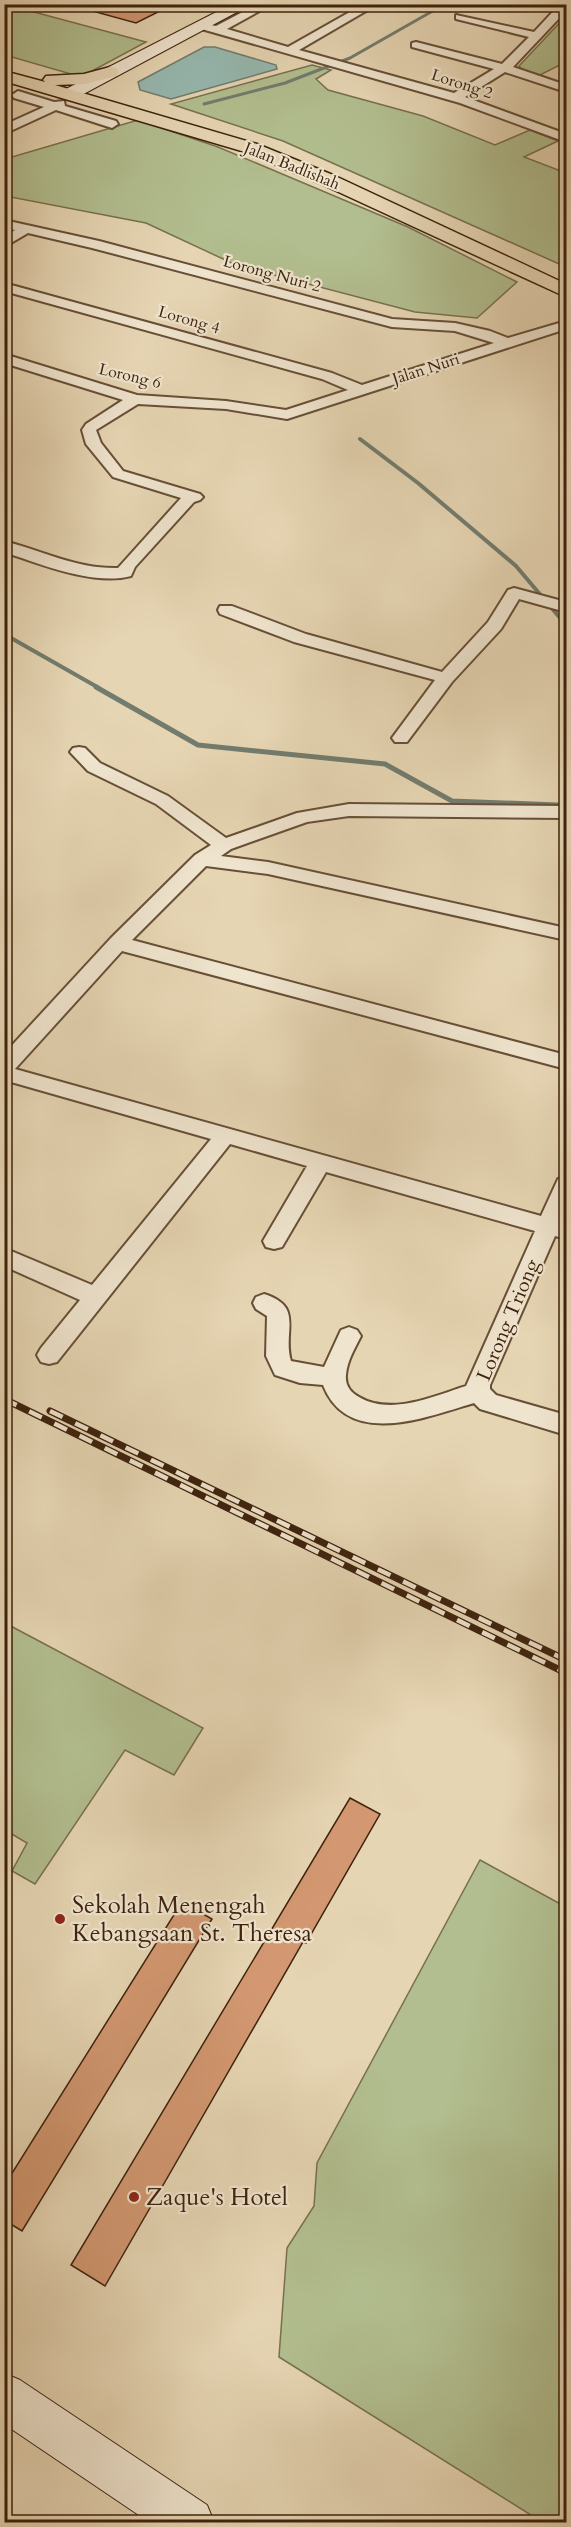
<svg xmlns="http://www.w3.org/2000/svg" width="571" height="2527" font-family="Cardo,serif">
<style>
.green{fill:#b2be8f;stroke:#78704e;stroke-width:1.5}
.water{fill:#96b8af;stroke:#727c6e;stroke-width:1.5}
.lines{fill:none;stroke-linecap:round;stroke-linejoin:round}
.stream-far2{stroke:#727c6e;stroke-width:3}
.stream-far1{stroke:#727c6e;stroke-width:4}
.stream{stroke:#727c6e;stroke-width:5}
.building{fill:#d39871;stroke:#3d220d;stroke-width:1.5}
.street-casing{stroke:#674f36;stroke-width:4}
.secondary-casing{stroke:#3d220d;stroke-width:2}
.primary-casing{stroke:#3d220d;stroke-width:3}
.street{fill:#efe4ce;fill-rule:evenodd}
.secondary{fill:#efe4ce;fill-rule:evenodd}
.primary{fill:#e6d5b3;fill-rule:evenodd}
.rail-casing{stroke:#3d220d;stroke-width:7}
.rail{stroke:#efe4ce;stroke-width:4.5;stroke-dasharray:14;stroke-linecap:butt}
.poi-dot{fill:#8f2418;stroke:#efe4ce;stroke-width:2}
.labels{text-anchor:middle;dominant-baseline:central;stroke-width:4.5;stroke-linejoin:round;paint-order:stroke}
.far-street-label{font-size:16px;fill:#3d220d;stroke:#efe4ce}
.street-label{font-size:20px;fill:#3d220d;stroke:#efe4ce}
.near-poi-label{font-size:24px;fill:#3d220d;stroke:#efe4ce;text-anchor:start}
</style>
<rect width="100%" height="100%" fill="#e6d5b3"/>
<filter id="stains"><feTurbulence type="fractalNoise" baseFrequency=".00333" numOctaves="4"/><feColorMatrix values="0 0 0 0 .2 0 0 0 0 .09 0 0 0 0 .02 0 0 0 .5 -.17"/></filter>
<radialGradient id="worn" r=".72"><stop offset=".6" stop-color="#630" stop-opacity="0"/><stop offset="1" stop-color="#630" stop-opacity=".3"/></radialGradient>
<g class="green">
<path d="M4 5H8L146 42 81 77 5 55Z"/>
<path d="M566 16V62L538 76 523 71 519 66Z"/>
<path d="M312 65 331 70 316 79 328 90 423 116 495 145 530 130 558 141 524 157 566 173V267L283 141 171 104Z"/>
<path d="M138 120 218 147 408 227 517 282 477 318 415 312 236 265 146 223 5 196V159Z"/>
<path d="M5 1623 203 1728 174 1775 125 1750 35 1884 12 1871 27 1843 5 1830Z"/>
<path d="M480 1860 566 1907V2522H542L279 2357 287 2248 314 2206 317 2163Z"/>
</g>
<path class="water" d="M204 47H215L276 65 277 69 171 99 140 90 138 82Z"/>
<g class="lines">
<path class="stream-far2" d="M204 104 285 83 350 58 445 4"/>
<g class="stream-far1">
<path d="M360 439 418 483 516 566 566 625"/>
<path d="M4 634 99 688"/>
</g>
<path class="stream" d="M96 687 198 745 385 764 452 801 558 805"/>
</g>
<g class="building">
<path d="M86 4H174L136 23 85 9Z"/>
<path d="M350 1798 380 1814 306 1943 303 1942 105 2286 71 2265Z"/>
<path d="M182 1902 212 1919 22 2231 4 2220V2186Z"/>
</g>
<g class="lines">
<defs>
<g id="street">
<path d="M258 4H272L227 29 288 47 364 4H378L299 50 454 93 494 69 412 47V43L416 42 502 64 529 37 456 19V15L534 32 560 4H566V11L513 67 566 85V92L505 72 465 97 566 134V142L460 103 198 28 196 26 202 23 216 26Z"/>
<path d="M18 91 54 102 64 101 65 106 116 121 118 124 112 128 56 110 4 134V125L44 107 14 98 12 95Z"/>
<path d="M4 220 99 241 392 319 455 323 490 331 508 338 566 321V329L287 419 226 409 138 404 96 430 101 443 123 471 200 494 203 497 200 500 194 502 135 567 131 576C93 586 40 564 4 552V541C43 551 77 569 118 568L181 498 113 477 86 444 82 430 86 424 123 400 4 363V354L137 395 226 401 286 410 348 390 322 379 4 291V283L332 373 362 385 494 343 455 331 392 327 92 248 28 233 4 247V237L15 230 4 228Z"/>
<path d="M514 588 566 602V612L519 599 501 629 452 682 407 742H395L392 738 435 680 294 642 220 614 218 610 220 606H232L306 634 442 672 488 622 508 590Z"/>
<path d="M79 747 85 748 100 763 168 796 226 838 297 813 349 804 566 806V818L349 816 307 822 231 849 221 856 268 862 566 928V940L268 874 206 866 132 940 566 1055V1069L122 951 15 1069 541 1216 558 1179 566 1177V1209L561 1221 566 1223V1239L555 1236 490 1385V1389L496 1395 566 1415V1435L480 1409 474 1403C427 1417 348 1449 323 1385L300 1383 275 1375 266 1356 267 1316 256 1309 253 1303 256 1297 264 1294C305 1307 282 1331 291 1361L324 1367 341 1330 349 1327 357 1330 361 1336C355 1348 347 1361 346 1375 345 1385 350 1392 359 1397 391 1416 434 1396 466 1386L535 1231 326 1172 282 1247 274 1249 266 1247 263 1241 307 1166 230 1144 57 1362 49 1364 41 1362 37 1355 41 1348 80 1300 4 1266V1248L92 1285 211 1139 4 1080V1054L111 938 195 855 211 845 156 804 88 771 70 752 73 748Z"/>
</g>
<g id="secondary">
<path d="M232 4H252L76 98 70 99 62 94 64 90Z"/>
<path d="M4 2373 20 2380 207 2505 214 2522H149L4 2424Z"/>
</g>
<path id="primary" d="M110 67 116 68 119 72 116 76 85 84 55 85 257 144 333 175 566 284V297L319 183 245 152 4 81V71L45 82 43 80 46 76 84 74Z"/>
</defs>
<use href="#street" class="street-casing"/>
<use href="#secondary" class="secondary-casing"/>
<use href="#primary" class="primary-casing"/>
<use href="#street" class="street"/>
<use href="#secondary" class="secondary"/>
<use href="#primary" class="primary"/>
<defs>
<g id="rail">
<path d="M4 1399 566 1673"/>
<path d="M50 1411 566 1660"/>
</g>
</defs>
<use href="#rail" class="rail-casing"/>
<use href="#rail" class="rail"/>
</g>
<g class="poi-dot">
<circle cx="60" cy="1919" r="6"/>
<circle cx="134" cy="2197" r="6"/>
</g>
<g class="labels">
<g class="far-street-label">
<text transform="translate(462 84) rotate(18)">Lorong 2</text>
<text transform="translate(292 166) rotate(22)">Jalan Badlishah</text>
<text transform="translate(272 274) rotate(15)">Lorong Nuri 2</text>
<text transform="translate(189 320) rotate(16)">Lorong 4</text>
<text transform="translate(426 369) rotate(-18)">Jalan Nuri</text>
<text transform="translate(130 376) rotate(13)">Lorong 6</text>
</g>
<g class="street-label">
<text transform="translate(508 1320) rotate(-67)">Lorong Triong</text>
</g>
<g class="near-poi-label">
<text x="72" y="1905">Sekolah Menengah<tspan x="72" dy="28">Kebangsaan St. Theresa</tspan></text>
<text x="146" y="2197">Zaque's Hotel</text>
</g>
</g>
<rect width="571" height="2527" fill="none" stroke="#e6d5b3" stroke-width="24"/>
<rect x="6" y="6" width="559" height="2515" fill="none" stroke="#3d220d" stroke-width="3"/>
<rect x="12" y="12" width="547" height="2503" fill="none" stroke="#3d220d" stroke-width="1.5"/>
<rect width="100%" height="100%" filter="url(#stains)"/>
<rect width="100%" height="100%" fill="url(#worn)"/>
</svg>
